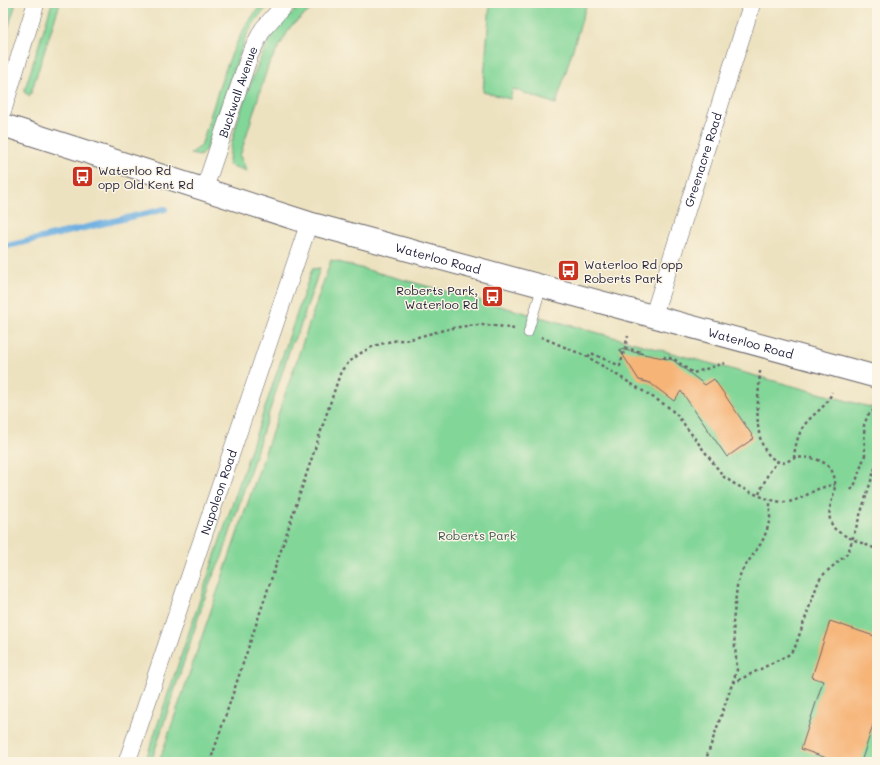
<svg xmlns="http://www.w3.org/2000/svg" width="880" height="765" font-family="Mali,sans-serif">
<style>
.green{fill:#82d698;stroke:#527c6a}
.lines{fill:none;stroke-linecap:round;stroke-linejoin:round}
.stream{stroke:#6cafe1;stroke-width:6}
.building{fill:#f6b477}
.lane-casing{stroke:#69656a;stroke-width:10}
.street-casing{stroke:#69656a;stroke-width:18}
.secondary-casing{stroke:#69656a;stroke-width:24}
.path{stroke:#69656a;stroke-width:2.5;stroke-dasharray:3 3;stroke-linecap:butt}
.lane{stroke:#fff;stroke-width:9}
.street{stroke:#fff;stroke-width:17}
.secondary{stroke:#fff;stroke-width:22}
.labels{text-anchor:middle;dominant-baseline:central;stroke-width:3;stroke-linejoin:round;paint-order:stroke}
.street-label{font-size:12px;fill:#22223b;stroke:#fcf5e5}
.poi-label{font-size:12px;fill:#22223b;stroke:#fcf5e5;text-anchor:start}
.park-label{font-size:12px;fill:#3f5857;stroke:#fcf5e5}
</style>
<rect width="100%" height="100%" fill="#fcf5e5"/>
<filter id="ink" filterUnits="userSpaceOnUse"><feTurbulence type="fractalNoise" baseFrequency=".025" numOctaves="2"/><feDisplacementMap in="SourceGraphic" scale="8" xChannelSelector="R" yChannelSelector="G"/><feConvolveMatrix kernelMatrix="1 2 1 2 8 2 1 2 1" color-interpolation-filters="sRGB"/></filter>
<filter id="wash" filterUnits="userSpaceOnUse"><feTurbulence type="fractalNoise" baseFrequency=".012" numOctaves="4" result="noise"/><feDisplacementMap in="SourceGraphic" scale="16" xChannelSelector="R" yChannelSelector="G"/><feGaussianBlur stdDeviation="0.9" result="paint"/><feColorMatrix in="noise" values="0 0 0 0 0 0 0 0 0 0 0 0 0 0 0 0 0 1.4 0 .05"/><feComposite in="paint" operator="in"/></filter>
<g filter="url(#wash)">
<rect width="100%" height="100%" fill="#ede2c0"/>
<g class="green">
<path d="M8 3H16L3 44V18Z"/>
<path d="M52 3H60L30 96 24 92Z"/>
<path d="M263 3H271L259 16 247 34 206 149 200 156 190 154 201 146C217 98 228 42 263 3Z"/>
<path d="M305 3H319L291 26 268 66 240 156 247 171 229 165C227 142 259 53 274 33 282 21 293 12 305 3Z"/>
<path d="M490 3H587L556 104 513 89 510 99 483 92Z"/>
<path d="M331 260 877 409V762H159Z"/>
<path d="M320 268 299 330 291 345 222 557 210 582 151 762H145L312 269Z"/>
</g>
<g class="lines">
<path class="stream" d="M3 247 165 209"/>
</g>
<g id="blocks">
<g class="building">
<path d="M619 349 673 360 705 385 714 379 754 438 727 457 681 391 674 401 650 383 639 380Z"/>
<path d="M830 621 877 637V713L861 762H838L801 749 823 681 812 677Z"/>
</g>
</g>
</g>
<g filter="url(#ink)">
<use href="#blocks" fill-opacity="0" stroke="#69656a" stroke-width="1"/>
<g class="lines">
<defs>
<path id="lane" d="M528 333 542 286"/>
<g id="street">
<path d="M3 110 36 3"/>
<path id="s1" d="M204 190 250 54 263 29 286 3"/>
<path id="s2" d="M653 317 752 3"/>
<path id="s3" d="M127 762 309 223"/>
</g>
<g id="secondary">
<path id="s4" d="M3 125 309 223 877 377"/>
</g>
</defs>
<use href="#lane" class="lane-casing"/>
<use href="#street" class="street-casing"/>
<use href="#secondary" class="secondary-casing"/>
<g class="path">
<path d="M541 337 588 357 667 406 677 415 724 477C737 487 777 507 792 501 810 496 814 487 835 485"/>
<path d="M625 348 642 352 641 354"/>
<path d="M588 357 591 353 620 366 628 336"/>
<path d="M664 359 665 357 674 359 693 373 725 363"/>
<path d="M760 371C759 398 748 453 782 463 787 462 791 459 796 458 814 455 836 463 835 485 834 500 823 515 835 529 840 535 867 545 876 549"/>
<path d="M873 411 877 419"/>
<path d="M794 458C795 446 798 433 806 423 816 411 827 407 832 392"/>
<path d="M851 490 855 484 865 455 864 425 868 415 877 407"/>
<path d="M759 494 768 474 777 462"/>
<path d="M733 683 790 654 795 647 819 580 825 573 848 553 877 462"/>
<path d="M210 762 341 371C355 354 371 345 393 341 400 340 407 340 414 338 451 328 475 320 514 329"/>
<path d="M705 762 737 670 733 623 737 586 741 572 762 542 767 530 770 518V500"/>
</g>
<use href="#lane" class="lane"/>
<use href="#street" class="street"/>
<use href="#secondary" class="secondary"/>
</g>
</g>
<defs>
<symbol id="bus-square" viewBox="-11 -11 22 22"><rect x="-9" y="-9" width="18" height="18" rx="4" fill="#c8321e" stroke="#fcf5e5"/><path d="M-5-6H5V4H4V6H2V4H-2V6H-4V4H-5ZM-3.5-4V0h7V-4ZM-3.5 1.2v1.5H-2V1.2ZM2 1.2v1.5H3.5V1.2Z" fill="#fff"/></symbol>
</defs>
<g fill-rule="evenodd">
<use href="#bus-square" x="70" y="164" width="25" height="25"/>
<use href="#bus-square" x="556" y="258" width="25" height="25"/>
<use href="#bus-square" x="480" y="284" width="25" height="25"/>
</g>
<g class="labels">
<g class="street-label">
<text stroke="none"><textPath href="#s1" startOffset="104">Buckwall Avenue</textPath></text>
<text stroke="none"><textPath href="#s2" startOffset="165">Greenacre Road</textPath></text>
<text stroke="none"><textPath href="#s4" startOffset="455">Waterloo Road</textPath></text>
<text stroke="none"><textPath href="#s4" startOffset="779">Waterloo Road</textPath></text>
<text stroke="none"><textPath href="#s3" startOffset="285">Napoleon Road</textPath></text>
</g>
<g class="poi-label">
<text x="98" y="170">Waterloo Rd<tspan x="98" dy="14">opp Old Kent Rd</tspan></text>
<text x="584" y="264">Waterloo Rd opp<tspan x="584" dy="14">Roberts Park</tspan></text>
<text x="478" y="290" text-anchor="end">Roberts Park,<tspan x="478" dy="14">Waterloo Rd</tspan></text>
</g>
<g class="park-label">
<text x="477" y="535">Roberts Park</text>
</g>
</g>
<rect width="880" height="765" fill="none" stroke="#fcf5e5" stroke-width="16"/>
</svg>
